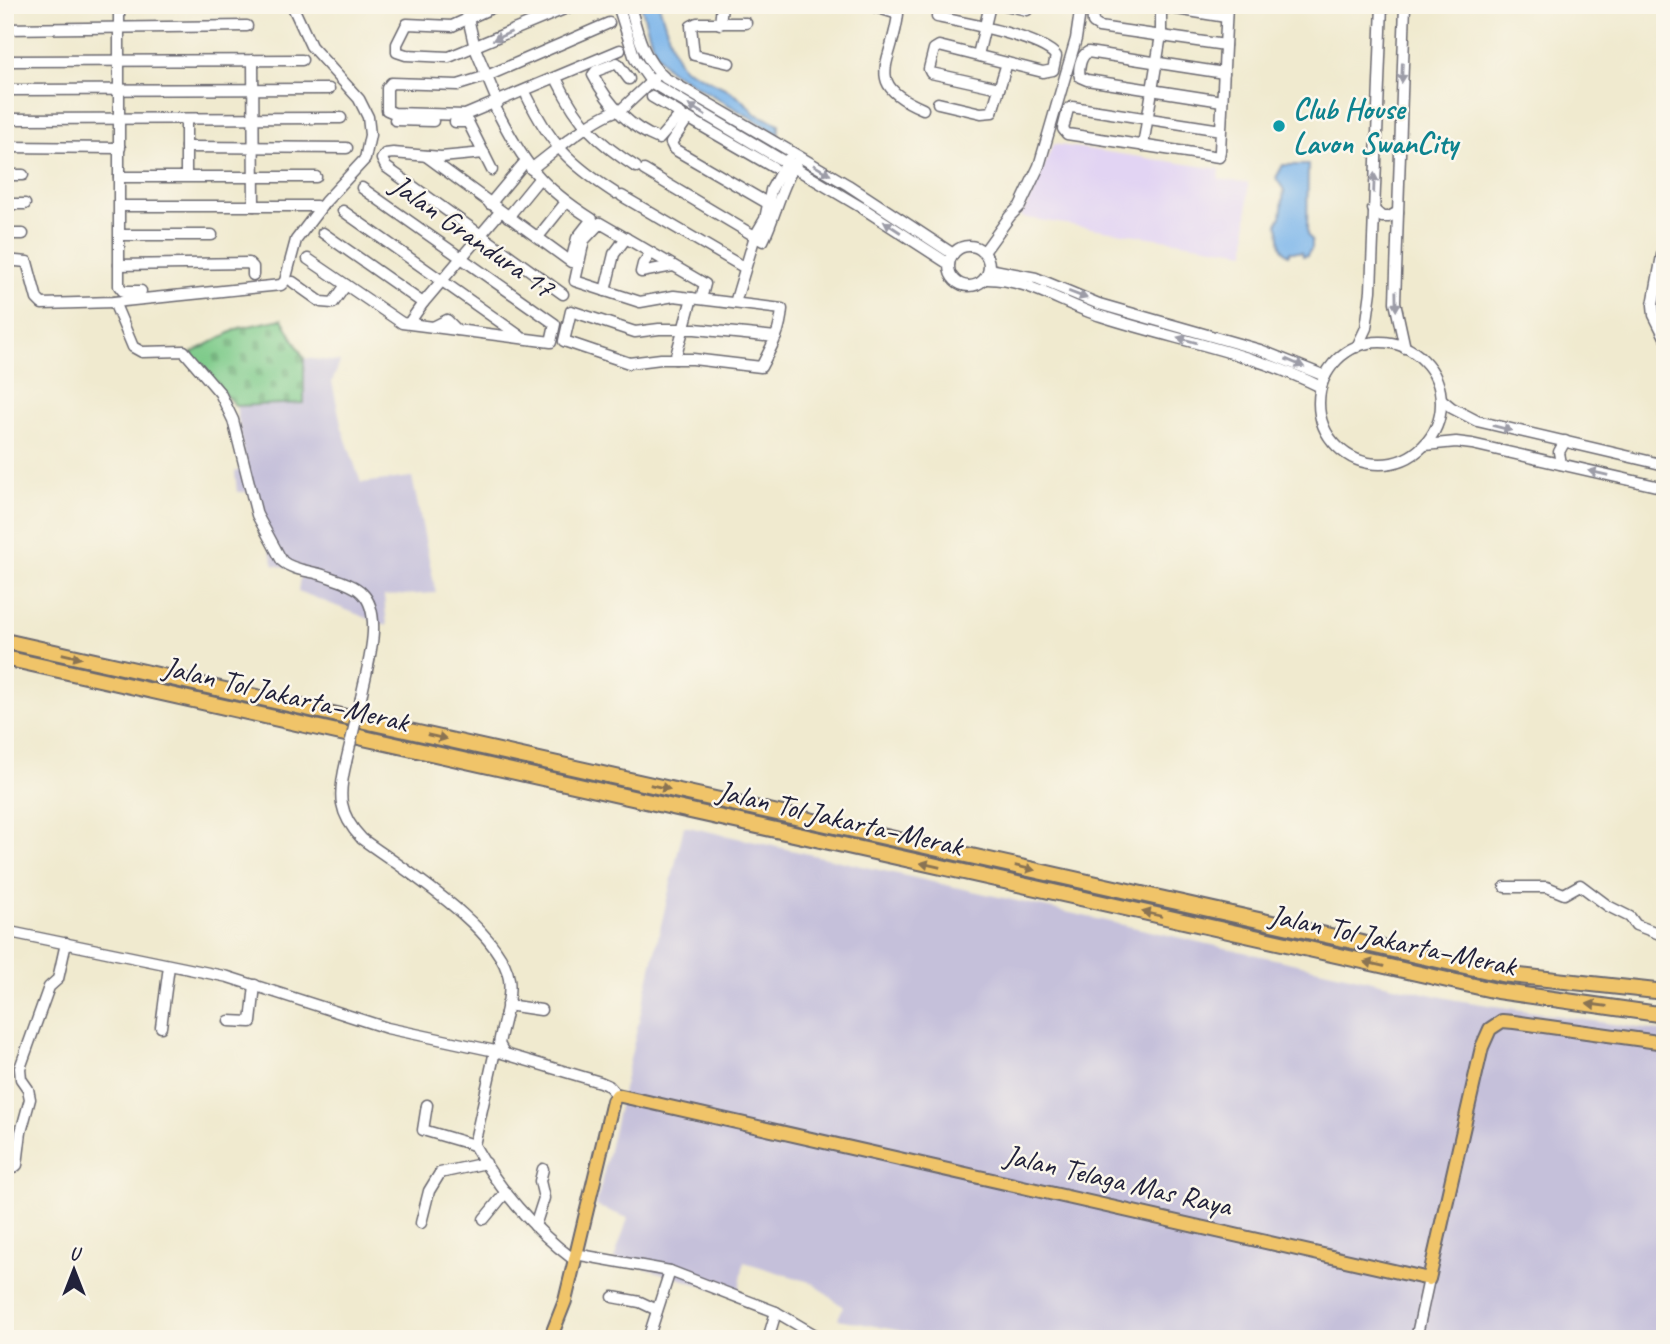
<svg xmlns="http://www.w3.org/2000/svg" width="1670" height="1344" font-family="Caveat,sans-serif">
<style>
.built{fill:#e2d4f3}
.industrial{fill:#c5c0da}
.cemetery{fill:url(#cemetery-stones);stroke:#507662;stroke-width:2}
.water{fill:#79b4ea;stroke:#4e6b92;stroke-width:2}
.lines{fill:none;stroke-linecap:round;stroke-linejoin:round}
.minor-casing{stroke:#6a686f;stroke-width:13}
.major-casing{stroke:#6a686f;stroke-width:16}
.highway-casing{stroke:#6a686f;stroke-width:18}
.minor{stroke:#fff;stroke-width:10}
.major{stroke:#f0c469;stroke-width:12}
.highway{stroke:#f0c469;stroke-width:14}
.minor-bridge-casing{stroke:#6a686f;stroke-width:13;stroke-linecap:butt}
.minor-bridge{stroke:#fff;stroke-width:10}
.oneway{fill:#9c9ca7}
.oneway2{fill:#897352}
.culture-dot{fill:#0f9aa8;stroke:#fbf7ec;stroke-width:2.5}
.labels{text-anchor:middle;dominant-baseline:central;stroke-width:5;stroke-linejoin:round;paint-order:stroke}
.culture-label{font-size:30px;font-weight:bold;fill:#0d838f;stroke:#fbf7ec;text-anchor:start}
.street-label{font-size:30px;fill:#22223b;stroke:#fbf7ec}
</style>
<defs>
<pattern id="cemetery-stones" width="16" height="16" patternUnits="userSpaceOnUse" patternTransform="scale(1.75)"><rect width="16" height="16" fill="#7dca89"/><path d="M2 7V4a2 2 0 0 1 4 0v3zM10 15v-3a2 2 0 0 1 4 0v3z" fill="#6cad77"/></pattern>
</defs>
<rect width="100%" height="100%" fill="#fbf7ec"/>
<filter id="ink" filterUnits="userSpaceOnUse"><feTurbulence type="fractalNoise" baseFrequency=".0143" numOctaves="2"/><feDisplacementMap in="SourceGraphic" scale="14" xChannelSelector="R" yChannelSelector="G"/><feConvolveMatrix kernelMatrix="1 2 1 2 8 2 1 2 1" color-interpolation-filters="sRGB"/></filter>
<filter id="wash" filterUnits="userSpaceOnUse"><feTurbulence type="fractalNoise" baseFrequency=".00686" numOctaves="4" result="noise"/><feDisplacementMap in="SourceGraphic" scale="28" xChannelSelector="R" yChannelSelector="G"/><feGaussianBlur stdDeviation="1.57" result="paint"/><feColorMatrix in="noise" values="0 0 0 0 0 0 0 0 0 0 0 0 0 0 0 0 0 1.4 0 .05"/><feComposite in="paint" operator="in"/></filter>
<g filter="url(#wash)">
<rect width="100%" height="100%" fill="#f0eacf"/>
<path class="built" d="M1053 144 1220 169 1219 179 1248 183 1246 252 1020 217 1033 195Z"/>
<g class="industrial">
<path d="M304 358 340 362 332 382 342 428 361 483 412 477 436 593 384 596 387 626 298 591 301 571 274 565 266 537 249 492H237L235 472 246 467 236 406 303 403Z"/>
<path d="M684 826 1456 1000 1665 1032V1339H911L912 1333 838 1319 843 1307 813 1283 744 1262 738 1296 614 1259 628 1218 596 1206Z"/>
</g>
<path class="cemetery" d="M282 319 304 358V403L236 406 212 382 191 353 239 328Z"/>
<g class="water">
<path d="M641 5H659L673 49 679 62 684 68 725 88 744 101 755 114 779 124V134L669 70C651 53 648 28 641 5Z"/>
<path d="M1283 165H1308L1307 235 1312 240V248L1307 255 1303 256 1302 252H1290L1288 255C1276 247 1283 235 1277 224L1281 217 1284 190 1276 178Z"/>
</g>
</g>
<g filter="url(#ink)">
<g class="lines">
<defs>
<g id="minor">
<path d="M119 5V286L123 291H141"/>
<path d="M465 5 475 48 498 103"/>
<path d="M498 5 452 26 407 24 397 44V52L406 55 449 57 574 5"/>
<path d="M618 5 635 59 652 83 864 209 949 264"/>
<path d="M630 5C637 32 643 60 665 78L848 185 953 254"/>
<path d="M869 5 898 14C893 63 861 83 923 109"/>
<path d="M1005 5 1027 10"/>
<path d="M1092 5 1093 23 1099 27 1225 45"/>
<path d="M1152 5 1226 17"/>
<path d="M1405 5 1395 302 1405 348"/>
<path d="M1069 6V5"/>
<path d="M937 17C962 22 1042 37 1056 56L1053 70 1043 72 939 46 934 49 929 69 931 73 999 88"/>
<path d="M609 23 487 76 458 85 391 83 387 88V110L394 113 465 115 620 50"/>
<path d="M720 24 722 5"/>
<path d="M5 29 247 26"/>
<path d="M978 55 990 5"/>
<path d="M253 60 254 206"/>
<path d="M5 61 302 60"/>
<path d="M729 63 694 55 691 26 697 23H746"/>
<path d="M629 79 617 63 596 71 593 75C608 104 628 127 659 139L681 114 652 97"/>
<path d="M558 82C578 123 598 143 636 167"/>
<path d="M5 90 329 89"/>
<path d="M527 96C550 144 570 164 615 193"/>
<path d="M1222 101 1087 80 1080 77C1078 70 1080 56 1088 52L1224 73"/>
<path d="M938 103 981 113 992 112 1007 63"/>
<path d="M5 119 341 118"/>
<path d="M186 119V176"/>
<path d="M395 120 433 121"/>
<path d="M455 122H468L492 170"/>
<path d="M1221 130 1072 107 1068 109 1063 129 1067 134 1219 157 1220 151 1227 5"/>
<path d="M1143 146 1161 35V5"/>
<path d="M5 147 120 148"/>
<path d="M186 147 347 148"/>
<path d="M484 153 441 157 393 153 385 154 382 159 386 167 563 294"/>
<path d="M426 156 571 262 577 238 592 219C540 186 524 164 496 109"/>
<path d="M773 167 688 118 671 143 674 149 776 208"/>
<path d="M531 169C554 152 595 115 622 109L654 79"/>
<path d="M644 170 763 241C776 215 780 188 796 163"/>
<path d="M5 175H23"/>
<path d="M119 177H316"/>
<path d="M622 196 745 268"/>
<path d="M5 204H25"/>
<path d="M490 204 525 162"/>
<path d="M120 206H316"/>
<path d="M1373 209 1382 217H1389L1398 212"/>
<path d="M343 211 520 336"/>
<path d="M508 217 539 179"/>
<path d="M323 233 423 303"/>
<path d="M5 234H23"/>
<path d="M120 235H212"/>
<path d="M538 237 566 202"/>
<path d="M1665 239 1653 305 1654 315 1665 337"/>
<circle cx="969" cy="266" r="20"/>
<path d="M984 252 1010 216 1020 206 1039 166 1076 39 1081 5"/>
<path d="M651 253 643 264 641 272 673 266"/>
<path d="M308 259 402 323 551 342 555 324 362 188"/>
<path d="M5 260 27 262 37 299 42 304 114 302 281 285 285 281 296 240 325 202 365 159 370 135 368 117 359 99 311 46 292 5"/>
<path d="M119 265 249 263 253 267V275"/>
<path d="M989 269 1036 278 1099 304 1260 350 1325 376"/>
<path d="M985 279C1027 278 1062 304 1101 316 1175 340 1251 352 1321 387"/>
<path d="M293 282 321 302 333 303 346 285"/>
<path d="M605 291 614 254 626 238"/>
<path d="M701 299 705 284 600 223 584 240 575 281 640 302 674 296 782 309C780 333 772 346 761 367L693 359H661L629 363 564 341 571 311 635 332 659 329H695L776 337"/>
<path d="M114 302 133 347 142 352 184 351 220 393 233 420 257 515 282 561C292 570 310 571 323 575 334 579 354 584 362 593 385 615 366 670 361 698"/>
<path d="M735 303 755 236 765 219 771 190 788 159"/>
<path d="M409 323 423 303 500 212"/>
<path d="M433 327 447 320 457 330"/>
<circle cx="1380" cy="403" r="61"/>
<path d="M1357 347 1366 328 1371 291 1382 5"/>
<path d="M675 359 692 298"/>
<path d="M1441 399 1452 408 1477 421 1665 465"/>
<path d="M1425 445 1456 442 1472 444 1665 488"/>
<path d="M1561 464 1559 452 1565 441"/>
<path d="M346 762C338 795 338 814 362 839 403 869 501 929 509 979 512 1000 502 1024 499 1044L504 1053"/>
<path d="M1505 887H1547L1564 894 1580 885 1608 906 1630 917 1636 925 1665 936"/>
<path d="M5 931 228 977 387 1028 495 1051"/>
<path d="M507 1005 541 1010"/>
<path d="M229 1021 251 1022 255 985"/>
<path d="M161 1027 169 966"/>
<path d="M427 1105 423 1130 474 1145"/>
<path d="M5 1168H13L17 1165 21 1132 30 1099 28 1089 21 1079 20 1068 49 987 58 979 66 943"/>
<path d="M484 1219 506 1192"/>
<path d="M421 1223 429 1191 440 1173 486 1163"/>
<path d="M535 1226 544 1198 540 1181 543 1169"/>
<path d="M575 1254 670 1271 776 1312 822 1339"/>
<path d="M573 1259C534 1230 498 1188 474 1145L495 1051 600 1082 609 1086 617 1095"/>
<path d="M613 1297 640 1302 657 1310"/>
<path d="M648 1339 670 1271"/>
<path d="M768 1339 776 1312"/>
<path d="M1416 1339 1429 1279"/>
</g>
<path id="major" d="M550 1339 565 1301 613 1101 617 1095 1429 1279 1482 1047 1490 1029 1502 1021 1514 1022 1665 1043"/>
<g id="highway">
<path d="M5 641 1501 974 1665 992"/>
<path d="M5 658 1497 991 1665 1015"/>
</g>
</defs>
<use href="#minor" class="minor-casing"/>
<use href="#major" class="major-casing"/>
<use href="#highway" class="highway-casing"/>
<use href="#minor" class="minor"/>
<use href="#major" class="major"/>
<use href="#highway" class="highway"/>
<defs>
<path id="minor-bridge" d="M346 762 361 698"/>
</defs>
<use href="#minor-bridge" class="minor-bridge-casing"/>
<use href="#minor-bridge" class="minor-bridge"/>
</g>
<defs><path id="oneway-solid" d="M-6-.8H1V-3.2L6.5 0L1 3.2V.8H-6Z" transform="scale(1.75)"/></defs>
<g class="oneway">
<use href="#oneway-solid" transform="translate(502 36) rotate(156)"/>
<use href="#oneway-solid" transform="translate(1402 73) rotate(92)"/>
<use href="#oneway-solid" transform="translate(697 110) rotate(-149)"/>
<use href="#oneway-solid" transform="translate(822 170) rotate(31)"/>
<use href="#oneway-solid" transform="translate(1374 183) rotate(-88)"/>
<use href="#oneway-solid" transform="translate(892 227) rotate(-147)"/>
<use href="#oneway-solid" transform="translate(1078 295) rotate(21)"/>
<use href="#oneway-solid" transform="translate(1396 301) rotate(89)"/>
<use href="#oneway-solid" transform="translate(1187 340) rotate(-164)"/>
<use href="#oneway-solid" transform="translate(1295 363) rotate(23)"/>
<use href="#oneway-solid" transform="translate(1502 428) rotate(14)"/>
<use href="#oneway-solid" transform="translate(1598 473) rotate(-167)"/>
</g>
<g class="oneway2">
<use href="#oneway-solid" transform="translate(72 656) rotate(13)"/>
<use href="#oneway-solid" transform="translate(437 737) rotate(13)"/>
<use href="#oneway-solid" transform="translate(660 787) rotate(13)"/>
<use href="#oneway-solid" transform="translate(930 865) rotate(-167)"/>
<use href="#oneway-solid" transform="translate(1025 868) rotate(13)"/>
<use href="#oneway-solid" transform="translate(1152 914) rotate(-167)"/>
<use href="#oneway-solid" transform="translate(1374 964) rotate(-167)"/>
<use href="#oneway-solid" transform="translate(1597 1005) rotate(-172)"/>
</g>
</g>
<circle class="culture-dot" cx="1279" cy="126" r="7"/>
<g class="labels">
<g class="culture-label">
<text x="1293" y="109">Club House<tspan x="1293" dy="34">Lavon SwanCity</tspan></text>
</g>
<g class="street-label">
<text transform="translate(473 236) rotate(35)">Jalan Grandura 17</text>
<text transform="translate(286 694) rotate(13)">Jalan Tol Jakarta–Merak</text>
<text transform="translate(840 818) rotate(13)">Jalan Tol Jakarta–Merak</text>
<text transform="translate(1393 940) rotate(12)">Jalan Tol Jakarta–Merak</text>
<text transform="translate(1118 1180) rotate(13)">Jalan Telaga Mas Raya</text>
</g>
</g>
<rect width="1670" height="1344" fill="none" stroke="#fbf7ec" stroke-width="28"/>
<g transform="translate(74 1270)" stroke="#fbf7ec" stroke-width="5" paint-order="stroke">
<path d="M0-5L12 26L0 18L-12 26Z" fill="#22223b"/>
<text y="-10" font-size="19" font-weight="bold" text-anchor="middle" fill="#22223b">U</text>
</g>
</svg>
